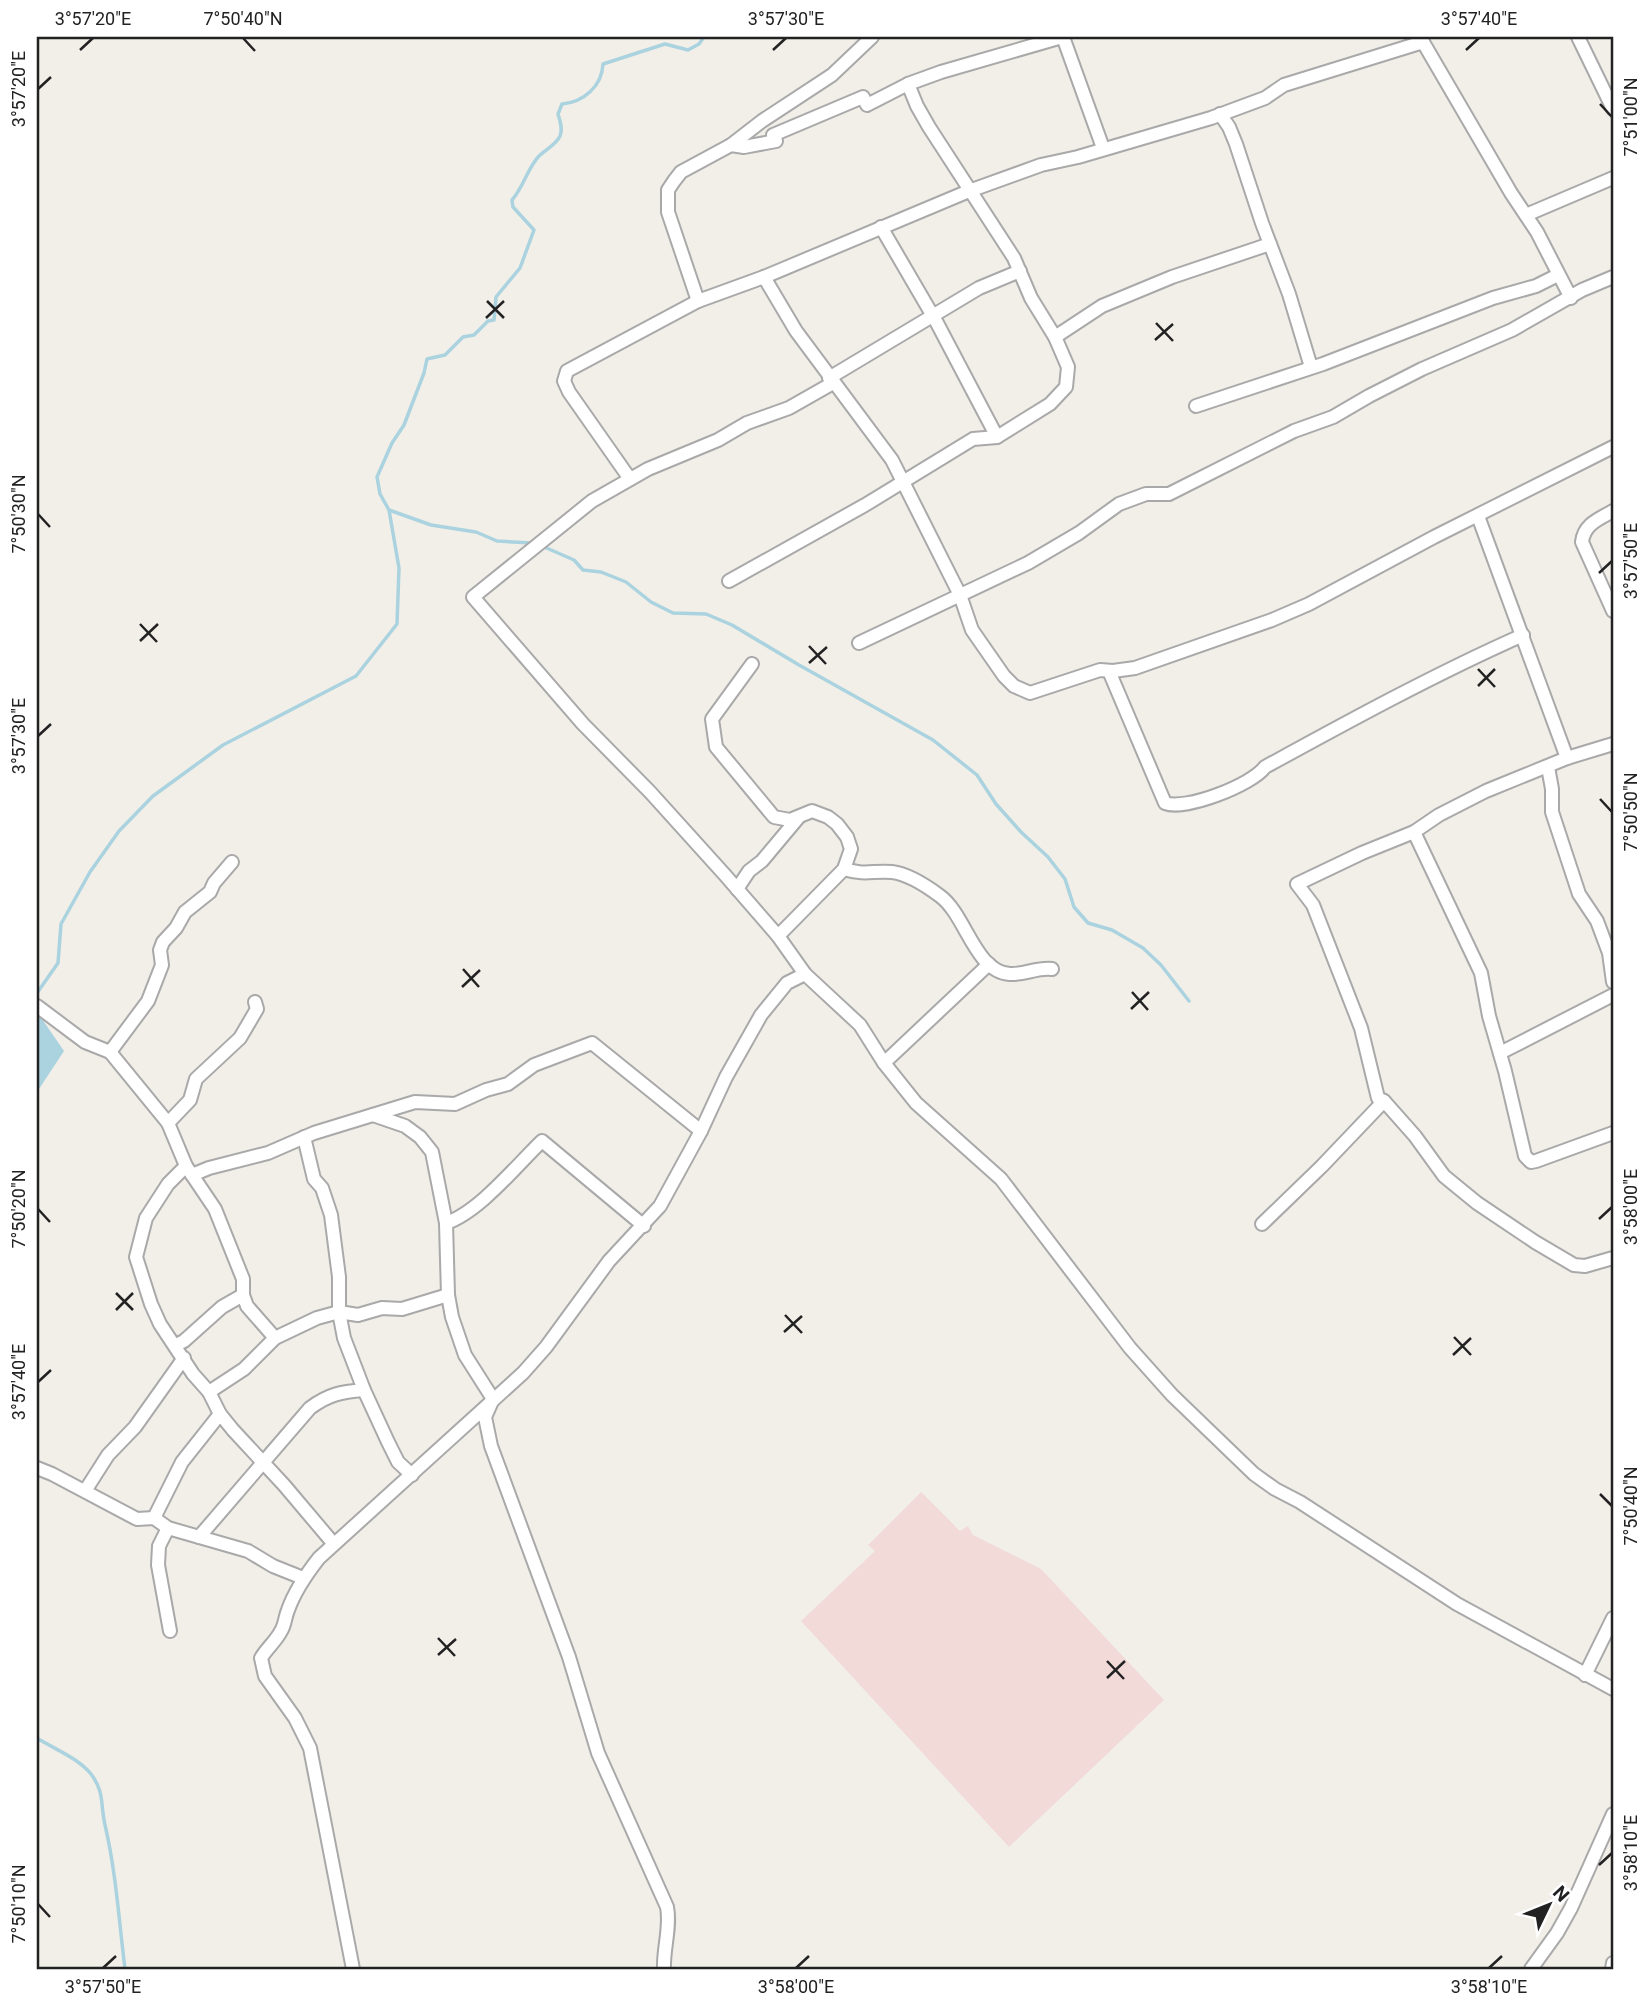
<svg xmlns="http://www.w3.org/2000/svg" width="1650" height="2006" font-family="Roboto,sans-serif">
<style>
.commercial{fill:#f2dad9}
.water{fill:#aad3df}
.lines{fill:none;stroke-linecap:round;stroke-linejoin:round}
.stream{stroke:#aad3df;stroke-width:3.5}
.minor-casing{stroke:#a9a9a9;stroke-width:16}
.minor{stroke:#fff;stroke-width:12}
.ticks{fill:none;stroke:#222;stroke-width:2.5}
.neatline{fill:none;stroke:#222;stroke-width:2.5}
.ticks-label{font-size:18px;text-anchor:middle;fill:#222}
</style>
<rect width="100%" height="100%" fill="#f2efe9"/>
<path class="commercial" d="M921 1492 960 1531 968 1526 973 1535 1041 1569 1164 1700 1009 1847 801 1621 875 1551 868 1545Z"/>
<path class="water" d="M37 1014 42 1019 64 1051 37 1092Z"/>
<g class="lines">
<g class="stream">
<path d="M389 510 431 525 476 532 497 541 532 543"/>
<path d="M542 546 574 560 583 570 601 572 626 582 651 602 673 613 706 614 732 625 799 665 933 740 977 775 996 804 1021 832 1048 857 1065 879 1074 907 1088 923 1112 930 1143 948 1161 965 1189 1001"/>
<path d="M37 993 58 963 61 924 90 872 119 831 153 796 223 745 356 676 397 624 399 568 389 510 380 494 377 477 392 443 404 425 424 373 427 359 445 355 463 337 474 335 488 321 494 320 496 297 520 268 534 230 513 207 512 200C524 186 527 169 539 156 546 149 556 145 560 136 563 129 560 121 558 114L562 104C584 102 602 86 603 64L665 44 688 50 699 44 704 37"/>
<path d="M37 1738C54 1749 78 1758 91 1774 105 1793 100 1803 105 1825 116 1872 119 1921 125 1969"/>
</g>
<defs>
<g id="minor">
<path d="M1063 37 1103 148"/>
<path d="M1420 37 1511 193 1537 232 1571 298"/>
<path d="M1578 37 1613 109"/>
<path d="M1220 114 1229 127 1236 144 1262 223 1289 294 1311 367"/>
<path d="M731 145 744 147 776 141 773 135 863 97 867 105 908 84 941 72 1062 37"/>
<path d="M1526 215 1613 178"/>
<path d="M881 227 937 323 997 437"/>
<path d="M764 277 796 331 892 460 960 595 972 630 1004 676 1014 686 1030 693 1100 670 1113 671 1135 668 1272 620 1309 604 1434 537 1613 447"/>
<path d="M698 301 668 212V190L674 181 681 172 731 145 762 121 832 75 872 37"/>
<path d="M1055 337 1102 306 1172 277 1270 244"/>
<path d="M829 378 979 288 1020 271"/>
<path d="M833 383 789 408 747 423 718 440 648 469 592 501 473 597 583 724 650 792 725 875 778 936 805 974 860 1025 884 1063 916 1103 1001 1179 1130 1348 1172 1395 1254 1474 1275 1489 1300 1502 1457 1604 1613 1689"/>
<path d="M1196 406 1323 364 1493 298 1536 286 1558 275"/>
<path d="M630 479 569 392 564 381 567 371 698 301 764 277 969 191 1041 165 1078 157 1211 118 1265 98 1284 85 1423 42"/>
<path d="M1613 511C1599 519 1584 524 1582 542L1613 611"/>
<path d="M1478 516 1567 758"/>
<path d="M729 581 865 505 973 439 997 437 1050 404 1066 387 1068 367 1055 337 1031 298 1014 258 929 127 917 106 908 84"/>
<path d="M859 643 1028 563 1079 533 1119 504 1146 494H1169L1294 431 1333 417 1369 396 1422 369 1512 330 1582 290 1613 277"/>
<path d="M752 664 712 719 716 747 774 817 790 820 812 811 828 817 837 824 847 837 851 849 844 869 778 936"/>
<path d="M1109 671 1165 803C1185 811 1252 785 1265 767 1349 721 1435 674 1523 635"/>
<path d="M1613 744 1567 758 1486 791 1439 815 1414 832 1362 853 1297 884 1313 905 1361 1028 1378 1098 1384 1101 1415 1136 1444 1176 1477 1203 1535 1242 1574 1265 1585 1266 1613 1258"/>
<path d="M1548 767 1552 789V812L1579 894 1597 921 1609 953 1613 982"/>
<path d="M1414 832 1481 973 1489 1016 1505 1071 1525 1156 1531 1162 1536 1161 1613 1133"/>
<path d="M844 869C867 876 873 870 892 872 908 874 928 887 940 896 966 915 975 972 1010 974 1024 975 1038 967 1052 969"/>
<path d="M737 889 749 871 762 861 798 818"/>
<path d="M37 1006 85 1042 110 1052 168 1123 186 1166 215 1209 243 1279V1295L247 1306 275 1338"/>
<path d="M110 1052 148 1001 162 965 160 950 163 942 176 928 185 912 210 892 214 883 232 862"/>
<path d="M1500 1053 1613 995"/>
<path d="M884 1063 989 964"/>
<path d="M373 1115 405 1126 420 1137 432 1152 446 1223 448 1295 452 1317 465 1355 493 1399 485 1417 491 1446 569 1657 598 1753 667 1907C671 1927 663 1949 664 1969"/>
<path d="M168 1123 190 1100 196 1079 240 1038 257 1009 255 1002"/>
<path d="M304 1137 314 1179 322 1188 331 1215 339 1277V1312L344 1338 364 1390 388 1442 398 1462 412 1475"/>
<path d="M186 1166 168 1184 146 1218 136 1257 151 1304 160 1324 193 1374 209 1392 220 1414 233 1430 284 1485 333 1543"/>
<path d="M192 1175 209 1168 268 1153 314 1133 415 1102 455 1104 486 1090 508 1084 534 1065 592 1043 701 1131"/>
<path d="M446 1223C479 1212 516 1166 542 1141L644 1226"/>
<path d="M1262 1224 1322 1166 1384 1101"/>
<path d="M176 1345 184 1341 222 1307 243 1295"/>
<path d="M209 1392 244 1369 275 1338 317 1318 339 1312 358 1315 382 1308 402 1309 448 1295"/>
<path d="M37 1468 52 1474 137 1519 154 1518 168 1528 248 1551 273 1566 303 1578"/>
<path d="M85 1491 108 1455 135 1427 184 1358"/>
<path d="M154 1518 182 1462 220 1414"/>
<path d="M168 1528 159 1546 158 1565 170 1631"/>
<path d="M199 1537 310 1408C329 1394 341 1392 364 1390"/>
<path d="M1585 1675 1613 1618"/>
<path d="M353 1969 310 1748 295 1718 265 1676 261 1658C267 1648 276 1641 281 1631 285 1625 285 1617 288 1610 294 1593 308 1572 319 1558L523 1373 546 1347 609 1261 660 1206 701 1131 726 1077 761 1015 787 983 805 974"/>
<path d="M1531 1969 1557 1933 1571 1908 1613 1814"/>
<path d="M1612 1969 1613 1963"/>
</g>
</defs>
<use href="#minor" class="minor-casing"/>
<use href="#minor" class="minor"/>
</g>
<path class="ticks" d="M243 38 255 51M80 50 93 38M773 50 786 38M1466 50 1479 38M38 89 51 77M1600 104 1612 117M487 301 504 318M486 318 504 301M1156 323 1173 341M1155 340 1173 324M38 514 50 527M1599 573 1612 561M140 624 157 642M140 641 158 624M809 646 826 664M809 663 827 647M1478 669 1495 687M1478 686 1495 669M38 736 51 724M1600 799 1612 812M463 969 479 987M462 987 480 970M1132 992 1148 1010M1131 1009 1149 992M38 1209 50 1222M1599 1219 1612 1207M116 1293 133 1310M116 1310 133 1293M785 1315 802 1333M784 1332 802 1316M1454 1337 1471 1355M1453 1355 1471 1338M38 1382 51 1370M1600 1494 1612 1506M438 1638 455 1656M438 1655 456 1639M1107 1661 1124 1679M1107 1678 1125 1661M1599 1865 1612 1853M38 1904 50 1917M103 1968 116 1956M796 1968 809 1956M1489 1968 1502 1956"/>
<rect width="1650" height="2006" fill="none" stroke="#ffffff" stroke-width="77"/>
<g transform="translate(1549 1905) rotate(47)" stroke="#ffffff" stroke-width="5" paint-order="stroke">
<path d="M0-5L12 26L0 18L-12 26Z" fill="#222222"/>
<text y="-10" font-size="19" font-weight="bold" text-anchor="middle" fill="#222222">N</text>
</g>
<rect x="38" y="38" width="1574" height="1930" class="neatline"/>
<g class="ticks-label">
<text x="93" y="25">3°57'20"E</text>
<text x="243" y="25">7°50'40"N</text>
<text x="786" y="25">3°57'30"E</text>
<text x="1479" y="25">3°57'40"E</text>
<text transform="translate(19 89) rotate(-90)" y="6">3°57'20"E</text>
<text transform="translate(1631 117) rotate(-90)" y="6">7°51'00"N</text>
<text transform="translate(19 514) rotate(-90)" y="6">7°50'30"N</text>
<text transform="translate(1631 561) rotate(-90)" y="6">3°57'50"E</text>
<text transform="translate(19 736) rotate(-90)" y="6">3°57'30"E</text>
<text transform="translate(1631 812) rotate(-90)" y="6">7°50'50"N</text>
<text transform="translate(1631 1207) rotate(-90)" y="6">3°58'00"E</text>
<text transform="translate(19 1209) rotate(-90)" y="6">7°50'20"N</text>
<text transform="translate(19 1382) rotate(-90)" y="6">3°57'40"E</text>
<text transform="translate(1631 1506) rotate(-90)" y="6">7°50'40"N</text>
<text transform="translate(1631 1853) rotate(-90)" y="6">3°58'10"E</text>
<text transform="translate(19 1904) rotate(-90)" y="6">7°50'10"N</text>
<text x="103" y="1993">3°57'50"E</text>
<text x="796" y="1993">3°58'00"E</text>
<text x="1489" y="1993">3°58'10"E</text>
</g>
</svg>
